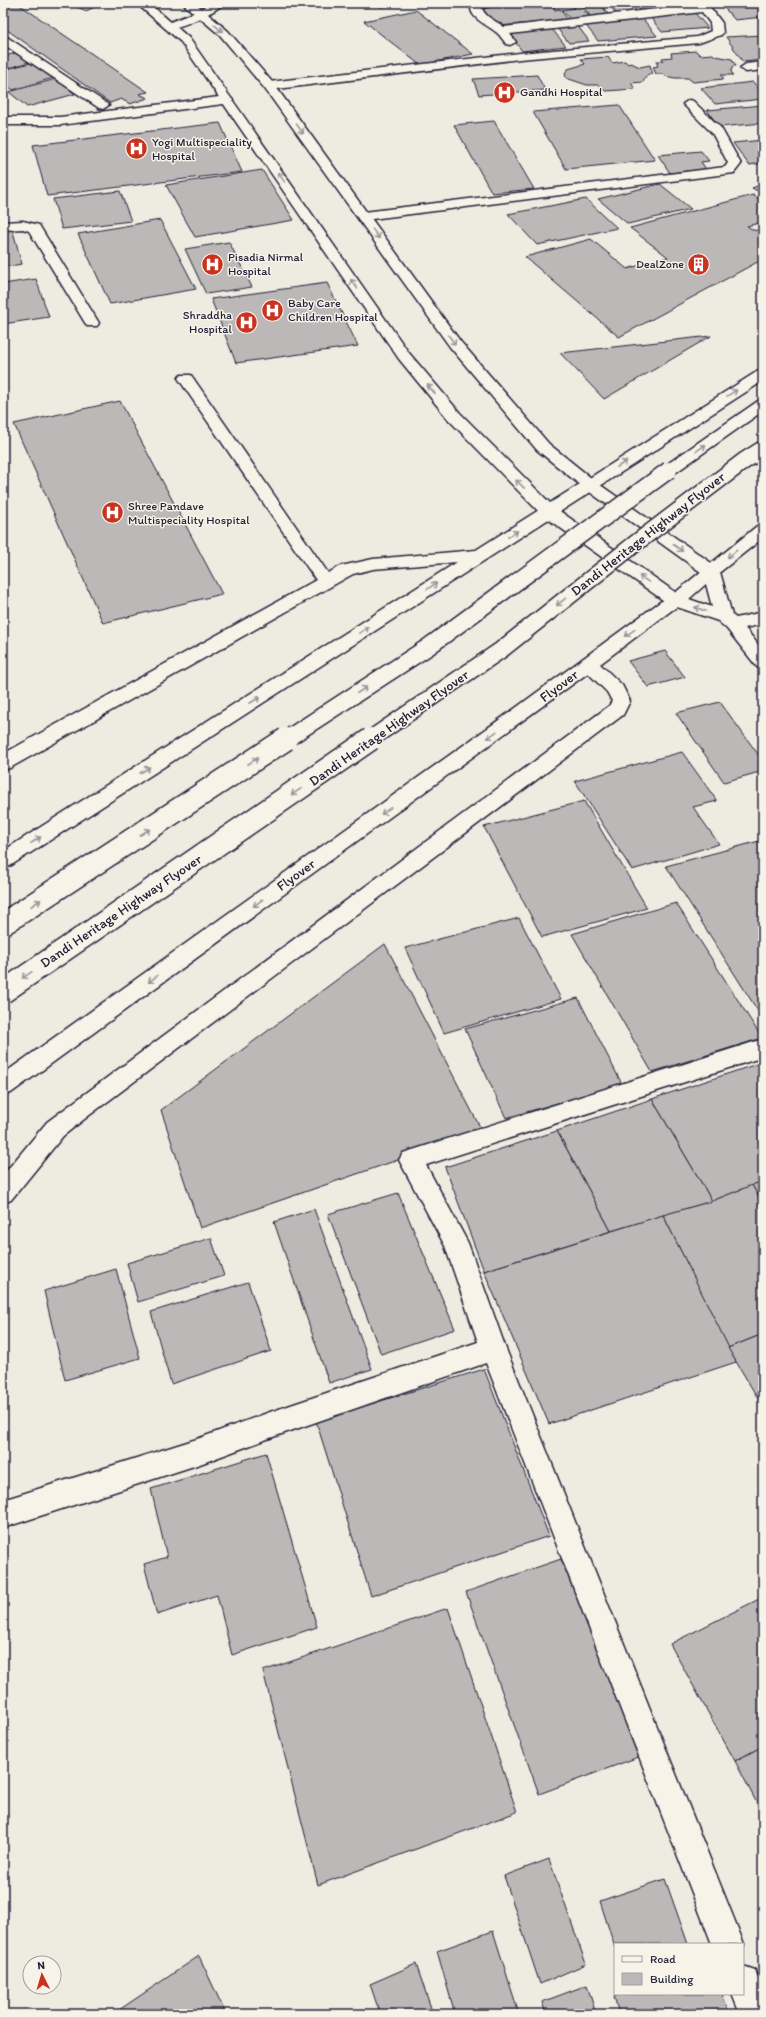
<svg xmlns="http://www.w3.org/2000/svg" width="766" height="2017" font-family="Itim,sans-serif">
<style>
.building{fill:#bbb8b7;stroke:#22223b}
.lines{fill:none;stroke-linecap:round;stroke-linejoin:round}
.minor-casing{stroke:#22223b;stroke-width:3}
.major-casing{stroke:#22223b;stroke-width:3}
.highway-casing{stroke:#22223b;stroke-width:3}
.minor{fill:#f7f3e8;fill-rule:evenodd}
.major{fill:#f7f3e8;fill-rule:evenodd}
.highway{fill:#f7f3e8;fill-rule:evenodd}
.highway-bridge-far1-casing{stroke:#22223b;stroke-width:19;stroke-linecap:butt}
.highway-bridge-casing{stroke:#22223b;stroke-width:25;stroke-linecap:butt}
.highway-bridge-far1{stroke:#f7f3e8;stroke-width:16}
.highway-bridge{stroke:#f7f3e8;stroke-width:22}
.oneway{stroke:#97959a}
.labels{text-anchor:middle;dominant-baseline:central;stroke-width:3;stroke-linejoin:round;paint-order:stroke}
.far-poi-label{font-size:12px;fill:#22223b;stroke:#f7f3e8;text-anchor:start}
.street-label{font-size:14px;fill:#22223b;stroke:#f7f3e8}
</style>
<rect width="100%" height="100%" fill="#eeebe1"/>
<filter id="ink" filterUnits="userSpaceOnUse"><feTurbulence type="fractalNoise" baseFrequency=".025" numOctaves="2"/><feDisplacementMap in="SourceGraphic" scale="8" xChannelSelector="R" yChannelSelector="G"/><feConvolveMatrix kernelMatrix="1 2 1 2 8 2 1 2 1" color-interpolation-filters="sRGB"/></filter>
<g filter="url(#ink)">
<g class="building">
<path d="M3 3H17L148 92 139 94 148 98 130 104 121 99 110 103 3 27Z"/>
<path d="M68 3H90L97 6 86 11Z"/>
<path d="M376 3H406L380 7Z"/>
<path d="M520 3 522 6 557 4 553 5 555 10 560 9 568 20 498 26 496 21H489L482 7Z"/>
<path d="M571 3H577L591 18 571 20 562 10 575 8Z"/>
<path d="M580 3H599L610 16 592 18Z"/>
<path d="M607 3H629L638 12 618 15Z"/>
<path d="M635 3H660L664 9 641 11Z"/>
<path d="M662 3H692L693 4 665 6Z"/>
<path d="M720 3H759L763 7V17L735 20Z"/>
<path d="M416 10 473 54 420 65 364 21Z"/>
<path d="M694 12 708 28 662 32 649 16Z"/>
<path d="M642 18 657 36 598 41 584 23Z"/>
<path d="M577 25 589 41 569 43 556 27Z"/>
<path d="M551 28 566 46 522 51 508 32Z"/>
<path d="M763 35V60L743 62 726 37Z"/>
<path d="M696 51 700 55 713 54 715 56 732 59 736 66H733L731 71 733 75H721L724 79 693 82 688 78H675L665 76 663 74H656L653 67 658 66 656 61H663L662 58 672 57 671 53Z"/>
<path d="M18 52 32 61 3 70V57Z"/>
<path d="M608 57 612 63 625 61 628 64 631 63 640 67 650 65 652 73 647 75 643 82 631 83 635 89 605 91 599 85H587L566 78 565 73 568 69 585 64 581 59Z"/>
<path d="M34 62 56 77 13 90 3 82V70Z"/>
<path d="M537 75 545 90 479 95 473 79Z"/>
<path d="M56 79 75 94 27 107 9 92Z"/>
<path d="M753 82 763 94V99L715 104 701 88Z"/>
<path d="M619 105 655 160 566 169 533 112Z"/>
<path d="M763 105V123L719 127 707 110Z"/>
<path d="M494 121 534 189 492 193 454 125Z"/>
<path d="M220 123 242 172 47 196 33 145Z"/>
<path d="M763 140V163L749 165 733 143Z"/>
<path d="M701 151 709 161 701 162 706 169 670 173 658 155Z"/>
<path d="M262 170 294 220 195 237 166 185Z"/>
<path d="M660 184 691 209 628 224 598 199Z"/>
<path d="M763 184V194L752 188Z"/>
<path d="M120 191 131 221 62 229 53 199Z"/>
<path d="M753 195 763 202V222L747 226 753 230 763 231V259L619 337 525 257 591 239 627 269 668 257 630 228Z"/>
<path d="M586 199 617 228 537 245 508 214Z"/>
<path d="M160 220 196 289 110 304 78 234Z"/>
<path d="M12 228 22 264 3 267V229Z"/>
<path d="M229 242 252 287 206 294 185 249Z"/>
<path d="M36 279 49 317 3 324V284Z"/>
<path d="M327 283 358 346 236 363 211 299Z"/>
<path d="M711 336 604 399 560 353Z"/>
<path d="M120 401 222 594 103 623 14 424Z"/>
<path d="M665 651 685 677 648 687 628 661Z"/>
<path d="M720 702 763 761V771L724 782 676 713Z"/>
<path d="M682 752 717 801 693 807 719 844 632 870 575 781Z"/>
<path d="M584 801 647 908 542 937 484 827Z"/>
<path d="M763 840V1019L666 866Z"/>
<path d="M676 903 762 1038 652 1072 572 934Z"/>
<path d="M519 918 561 999 444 1033 405 948Z"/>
<path d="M385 944 482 1131 200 1228 161 1110Z"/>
<path d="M578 998 622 1084 506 1118 465 1029Z"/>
<path d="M763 1062V1181L712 1201 652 1099Z"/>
<path d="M652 1099 712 1201 611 1231 557 1131Z"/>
<path d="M557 1131 611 1231 484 1271 445 1167Z"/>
<path d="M763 1181V1204L752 1185Z"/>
<path d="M752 1185 763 1204V1334L728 1348 663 1215 712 1201Z"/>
<path d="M398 1193 455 1329 381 1354 328 1214Z"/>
<path d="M314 1209 372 1369 329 1383 274 1222Z"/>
<path d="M663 1215 736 1362 549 1424 484 1271Z"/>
<path d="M211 1238 224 1276 138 1302 127 1263Z"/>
<path d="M116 1269 140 1358 65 1380 44 1291Z"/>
<path d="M248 1282 271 1351 171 1384 151 1312Z"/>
<path d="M763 1334V1407L728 1348Z"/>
<path d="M484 1369 549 1536 371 1596 316 1421Z"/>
<path d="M266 1453 317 1627 232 1655 217 1595 157 1615 144 1564 167 1557 151 1489Z"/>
<path d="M561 1559 641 1756 539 1794 466 1592Z"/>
<path d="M763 1597V1746L735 1761 670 1644Z"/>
<path d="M448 1608 517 1812 318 1885 263 1671Z"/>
<path d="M763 1746V1815L735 1761Z"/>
<path d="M549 1859 586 1964 540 1984 504 1876Z"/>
<path d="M665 1879 688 1944H615V1948L600 1901Z"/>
<path d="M493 1931 519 2014H455L437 1951Z"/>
<path d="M199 1956 226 2014H113Z"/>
<path d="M416 1964 433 2014H380L370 1984Z"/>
<path d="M587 1985 596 2014H546L542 2002Z"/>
<path d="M620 1994H722L729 2014H619L614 1996Z"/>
</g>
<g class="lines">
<defs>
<g id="minor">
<path d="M210 3H224C216 12 176 31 165 28L163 26 165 24 196 12Z"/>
<path d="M472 3H497L495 5 482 8C485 18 497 21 504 27L707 3 722 23 723 33 721 35 699 43 520 59 269 90 263 86 269 82 520 53 697 37 711 31 710 23 702 12 510 34 516 42 510 45 506 44C503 40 500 35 496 32 488 25 466 17 472 3Z"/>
<path d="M3 36 7 37 109 105 103 109 99 108 3 44Z"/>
<path d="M763 62V70L746 72 740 68 746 64Z"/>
<path d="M227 96 233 100 231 103 60 125H3V117H60Z"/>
<path d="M689 100 693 101 721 128 741 164 734 173 364 220 359 219 357 216 359 213 364 212 725 167 728 163 712 133 683 104Z"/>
<path d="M23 221 39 225 99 323 97 326H87L29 231 23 229 3 230V222Z"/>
<path d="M763 369V381L10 866 3 869V851L457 562 373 569 353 574 10 768 3 770V754L316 580 178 378 181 375H191L328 573 341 566 373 559 476 550 758 371Z"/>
<path d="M763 525V538L720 572 732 615 736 618 763 612V624L745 628 763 651V669L757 667 727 629 718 621 677 607 672 610 600 664 622 685 630 701 623 715 87 1117 63 1136 11 1200 3 1203V1175L47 1122 609 706 612 701 607 692 588 673 11 1093 3 1095V1074L517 707 660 602 670 597 757 526ZM706 584 712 607 689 599Z"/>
<path d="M763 1039V1057L426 1165 468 1243 506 1349 744 1944 743 1947V1944H712L486 1363 270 1438 200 1464 3 1528V1500L200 1438 270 1412 478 1342 445 1246 399 1160 403 1153Z"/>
<path d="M743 1966 755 1970 763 1991V2014H740L732 1994H743Z"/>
</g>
<g id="major">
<path d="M136 3H149L189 38 409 353 460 413 554 507 682 597 685 601 682 605 676 607 670 605 542 515 448 419 399 359 181 42Z"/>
<path d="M182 3H195L228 31 273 83 460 341 549 444 596 482 717 567 720 571 717 575 711 576 705 575 584 488 537 450 450 347 265 89 220 35Z"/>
</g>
<path id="highway" d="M763 399V411L675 473 669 475 663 473 661 470 663 467 758 401Z"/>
</defs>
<use href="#minor" class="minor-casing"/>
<use href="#major" class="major-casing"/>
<use href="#highway" class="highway-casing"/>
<use href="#minor" class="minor"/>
<use href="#major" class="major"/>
<use href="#highway" class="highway"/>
<defs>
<g id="highway-bridge-far1">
<path d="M285 740 428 647 669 470"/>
<path d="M369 740 501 650 636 543 744 461 763 449"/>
</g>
<g id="highway-bridge">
<path d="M3 924 286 739"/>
<path d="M3 992 371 739"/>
</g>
</defs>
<use href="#highway-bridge-far1" class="highway-bridge-far1-casing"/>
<use href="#highway-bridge" class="highway-bridge-casing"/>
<use href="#highway-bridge-far1" class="highway-bridge-far1"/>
<use href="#highway-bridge" class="highway-bridge"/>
</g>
<defs><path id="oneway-shaft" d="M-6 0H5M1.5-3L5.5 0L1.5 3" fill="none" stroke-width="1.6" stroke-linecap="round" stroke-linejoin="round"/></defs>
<g class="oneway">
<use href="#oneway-shaft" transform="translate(218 28) rotate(40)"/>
<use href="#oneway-shaft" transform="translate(300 129) rotate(54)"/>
<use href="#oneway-shaft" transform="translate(281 177) rotate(-125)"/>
<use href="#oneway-shaft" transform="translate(376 234) rotate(54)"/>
<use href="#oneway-shaft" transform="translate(354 284) rotate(-125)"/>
<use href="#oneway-shaft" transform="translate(452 340) rotate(54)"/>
<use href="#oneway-shaft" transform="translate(431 389) rotate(-130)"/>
<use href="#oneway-shaft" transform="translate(732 393) rotate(-32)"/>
<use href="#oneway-shaft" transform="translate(701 448) rotate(-35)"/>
<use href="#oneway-shaft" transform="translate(622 464) rotate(-33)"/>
<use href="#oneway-shaft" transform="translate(520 484) rotate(-136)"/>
<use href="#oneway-shaft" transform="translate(513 534) rotate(-33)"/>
<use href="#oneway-shaft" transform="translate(678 548) rotate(36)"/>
<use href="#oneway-shaft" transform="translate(732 554) rotate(142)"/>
<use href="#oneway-shaft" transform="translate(644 579) rotate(-145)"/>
<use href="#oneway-shaft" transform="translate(432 586) rotate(-34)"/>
<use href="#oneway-shaft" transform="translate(561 602) rotate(141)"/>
<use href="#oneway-shaft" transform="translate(700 609) rotate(-161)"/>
<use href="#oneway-shaft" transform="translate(364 630) rotate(-33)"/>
<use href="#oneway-shaft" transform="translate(630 633) rotate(144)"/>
<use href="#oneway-shaft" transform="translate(362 690) rotate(-33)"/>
<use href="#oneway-shaft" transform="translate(255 700) rotate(-33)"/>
<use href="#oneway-shaft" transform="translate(492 735) rotate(144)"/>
<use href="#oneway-shaft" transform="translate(253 761) rotate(-33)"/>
<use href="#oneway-shaft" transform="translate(145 770) rotate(-33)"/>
<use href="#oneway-shaft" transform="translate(296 792) rotate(146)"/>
<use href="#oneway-shaft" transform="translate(386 811) rotate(144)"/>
<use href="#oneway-shaft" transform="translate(145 832) rotate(-33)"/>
<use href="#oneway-shaft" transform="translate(36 840) rotate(-33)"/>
<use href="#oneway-shaft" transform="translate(36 903) rotate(-33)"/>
<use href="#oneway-shaft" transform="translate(258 903) rotate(144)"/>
<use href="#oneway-shaft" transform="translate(27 975) rotate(146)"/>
<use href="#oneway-shaft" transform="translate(153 979) rotate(144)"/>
</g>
</g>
<defs>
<symbol id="hospital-disc" viewBox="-11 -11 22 22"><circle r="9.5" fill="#c8321e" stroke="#f7f3e8"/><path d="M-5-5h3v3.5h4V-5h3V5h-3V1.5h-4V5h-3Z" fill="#fff"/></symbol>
<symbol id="building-disc" viewBox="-11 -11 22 22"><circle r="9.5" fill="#c8321e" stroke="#f7f3e8"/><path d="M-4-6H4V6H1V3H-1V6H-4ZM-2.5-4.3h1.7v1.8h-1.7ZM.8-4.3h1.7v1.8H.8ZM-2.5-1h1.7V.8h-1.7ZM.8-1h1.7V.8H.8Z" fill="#fff"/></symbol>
</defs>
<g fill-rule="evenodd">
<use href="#hospital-disc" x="492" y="80" width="25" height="25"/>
<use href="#hospital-disc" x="124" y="136" width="25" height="25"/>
<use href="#hospital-disc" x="200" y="252" width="25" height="25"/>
<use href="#building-disc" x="686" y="252" width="25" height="25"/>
<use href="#hospital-disc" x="260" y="298" width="25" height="25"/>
<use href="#hospital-disc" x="234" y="310" width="25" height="25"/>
<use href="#hospital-disc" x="100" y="500" width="25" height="25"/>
</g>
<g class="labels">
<g class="far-poi-label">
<text x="520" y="92">Gandhi Hospital</text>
<text x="152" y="142">Yogi Multispeciality<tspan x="152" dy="14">Hospital</tspan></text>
<text x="228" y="257">Pisadia Nirmal<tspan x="228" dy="14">Hospital</tspan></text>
<text x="684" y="264" text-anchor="end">DealZone</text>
<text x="288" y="303">Baby Care<tspan x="288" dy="14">Children Hospital</tspan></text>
<text x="232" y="315" text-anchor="end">Shraddha<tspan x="232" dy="14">Hospital</tspan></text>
<text x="128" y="506">Shree Pandave<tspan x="128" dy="14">Multispeciality Hospital</tspan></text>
</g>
<g class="street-label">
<text transform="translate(648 534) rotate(-38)">Dandi Heritage Highway Flyover</text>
<text transform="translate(559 686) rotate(-37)">Flyover</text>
<text transform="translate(389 728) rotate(-35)">Dandi Heritage Highway Flyover</text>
<text transform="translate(296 875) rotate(-36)">Flyover</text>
<text transform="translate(121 911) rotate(-34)">Dandi Heritage Highway Flyover</text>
</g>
</g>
<rect width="766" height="2017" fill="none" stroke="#f7f3e8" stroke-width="16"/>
<rect x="8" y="8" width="750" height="2001" fill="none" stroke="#22223b" stroke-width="1.5" filter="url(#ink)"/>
<rect x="614" y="1943" width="130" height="52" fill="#f7f3e8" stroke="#a29fa3"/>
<rect x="622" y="1956" width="20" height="6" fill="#f7f3e8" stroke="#a29fa3"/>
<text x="650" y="1963" font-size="12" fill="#22223b">Road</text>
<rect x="622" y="1973" width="20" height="12" fill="#bbb8b7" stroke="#a29fa3"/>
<text x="650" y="1983" font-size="12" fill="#22223b">Building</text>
<g transform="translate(42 1975) rotate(355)"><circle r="19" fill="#f7f3e8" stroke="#a29fa3"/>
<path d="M0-3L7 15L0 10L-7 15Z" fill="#c8321e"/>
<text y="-6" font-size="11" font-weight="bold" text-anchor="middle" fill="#22223b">N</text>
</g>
</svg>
